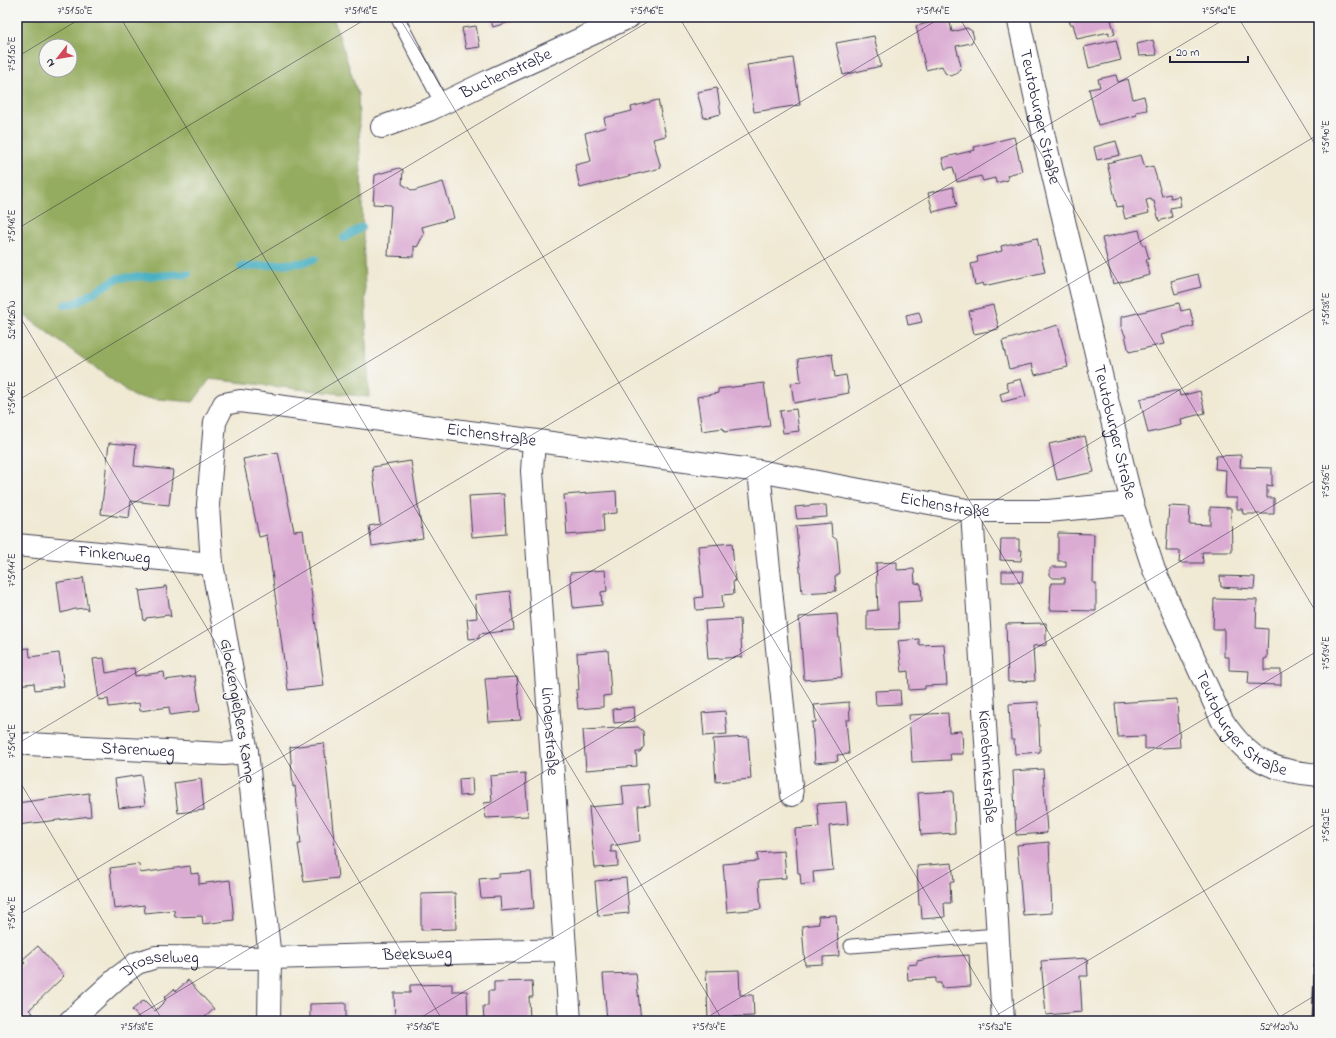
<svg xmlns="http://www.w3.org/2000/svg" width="1336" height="1038" font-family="'Indie Flower',sans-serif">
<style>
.forest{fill:#94ac5e;stroke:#5b674c;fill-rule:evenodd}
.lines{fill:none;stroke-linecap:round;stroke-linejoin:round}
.stream{stroke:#41acc0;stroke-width:8}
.building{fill:#dbacd3}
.service-casing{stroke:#414052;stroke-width:15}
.minor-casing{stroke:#414052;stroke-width:24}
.service{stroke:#fff;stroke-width:13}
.minor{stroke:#fff;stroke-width:22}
.rail{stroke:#22223b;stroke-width:3}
.ticks{fill:none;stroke:#22223b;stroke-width:1;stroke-opacity:0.45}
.labels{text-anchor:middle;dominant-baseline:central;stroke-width:3;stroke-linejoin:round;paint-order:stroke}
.street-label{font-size:17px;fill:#22223b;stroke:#f6f6f2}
.neatline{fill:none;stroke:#22223b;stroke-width:1.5}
.ticks-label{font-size:10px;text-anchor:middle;fill:#22223b}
</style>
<rect width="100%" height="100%" fill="#f6f6f2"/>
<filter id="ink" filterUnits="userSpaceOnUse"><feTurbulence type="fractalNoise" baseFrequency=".025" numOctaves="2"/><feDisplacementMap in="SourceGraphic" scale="8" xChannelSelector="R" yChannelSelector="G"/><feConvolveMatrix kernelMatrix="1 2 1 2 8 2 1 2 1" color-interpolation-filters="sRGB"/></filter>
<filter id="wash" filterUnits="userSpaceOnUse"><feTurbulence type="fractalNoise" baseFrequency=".012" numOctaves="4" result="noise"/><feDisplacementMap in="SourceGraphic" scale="16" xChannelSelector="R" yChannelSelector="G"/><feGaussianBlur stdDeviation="0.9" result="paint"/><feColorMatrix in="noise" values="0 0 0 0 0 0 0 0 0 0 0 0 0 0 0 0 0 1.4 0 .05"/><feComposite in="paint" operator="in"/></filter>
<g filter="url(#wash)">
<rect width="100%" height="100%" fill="#f0e9d4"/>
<path class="forest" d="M17 17H333L358 95 369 397 210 379 193 402 135 397 17 310ZM46 46H70V70H46Z"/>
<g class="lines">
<g class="stream">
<path d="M344 238 362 227"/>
<path d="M241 267 301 263 315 259"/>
<path d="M65 305 76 303 118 278 188 274"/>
</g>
</g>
<g id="blocks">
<g class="building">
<path d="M490 17H526L493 27Z"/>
<path d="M1069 17H1120V18L1111 20 1115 34 1109 36V32L1077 39 1073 24H1070Z"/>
<path d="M949 18 952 32 967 28 972 31 974 38 971 43 956 46 961 66 958 73 951 76 945 73 942 66 926 70 916 26Z"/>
<path d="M476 26 480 47 466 49 462 28Z"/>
<path d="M874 36 881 66 843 75 836 43Z"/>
<path d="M1116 40 1121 60 1089 68 1084 47Z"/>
<path d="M1153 40 1157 55 1139 56 1137 44Z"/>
<path d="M793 58 800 105 754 112 747 65Z"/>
<path d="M1116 75 1118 82 1128 79 1133 99 1144 96 1147 110 1136 112 1137 115 1098 125 1089 89 1100 87 1098 79Z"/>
<path d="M717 88 721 114 704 118 697 92Z"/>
<path d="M658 100 666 136 653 139 661 168 580 188 575 165 591 161 585 133 606 127 604 118 632 111 631 107Z"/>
<path d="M1014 137 1022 171 1007 175 1008 180 996 183 995 178 983 181 981 176 957 182 953 167 945 169 942 158 975 150 974 147Z"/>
<path d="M1116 141 1120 155 1097 160 1094 147Z"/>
<path d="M1141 155 1145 168 1153 166 1162 196 1170 194 1171 198 1179 196 1181 206 1170 208 1172 217 1159 221 1154 201H1152L1151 199 1146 200 1149 213 1125 219 1122 206 1117 207 1107 163Z"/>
<path d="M399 168 403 170 402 184 413 191 443 182 454 218 422 227 424 234 417 247 414 246V257L388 256 391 205 373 204 375 175Z"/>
<path d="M953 187 957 206 933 212 928 193Z"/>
<path d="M1139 230 1143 246 1145 245 1149 259H1146L1150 275 1113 284 1102 238Z"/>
<path d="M1037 238 1045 272 984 286 983 283 975 285 971 264 978 262 977 257 1002 251 1001 246Z"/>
<path d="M1198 274 1201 287 1175 294 1171 281Z"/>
<path d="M1179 303 1181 311 1190 309 1194 326 1161 335 1164 344 1129 352 1125 335 1121 327V317Z"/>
<path d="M993 305 999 329 974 334 969 311Z"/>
<path d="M919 312 922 322 908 325 906 315Z"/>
<path d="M1058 325 1068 367 1035 375 1032 364 1009 369 1002 341Z"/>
<path d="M832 354 835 377 846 375 849 393 794 403 791 383 801 382 798 359Z"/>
<path d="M1021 379 1026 396 1002 402 1000 394 1009 391 1006 383Z"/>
<path d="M764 383 770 426 724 432 723 428 702 431 697 397 718 393V389Z"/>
<path d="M1174 391H1179L1180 396 1200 391 1205 413 1181 419 1182 425 1148 433 1140 399Z"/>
<path d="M796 409 799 431 783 433 780 411Z"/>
<path d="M1085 436 1094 472 1057 480 1049 444Z"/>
<path d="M109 443 136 445 134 466 173 470 169 505 131 501 129 518 101 514Z"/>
<path d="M278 452 294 531 303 530 324 686 288 690 267 535 259 537 243 459Z"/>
<path d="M1241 455 1240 467 1272 468V486L1267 485V498H1274V514H1243L1242 509H1237V498H1225L1226 470 1215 469 1216 456Z"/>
<path d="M411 461 423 538 372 546 369 526 380 524 372 467Z"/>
<path d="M616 491 617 513 603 514 604 532 567 535 564 495Z"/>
<path d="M504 494 506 534 472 537 469 496Z"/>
<path d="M816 505H826L827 517 797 519 795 507Z"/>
<path d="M1169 506 1190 507 1189 524 1210 525V507L1231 508 1232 552H1202L1203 563H1179L1180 551H1166Z"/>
<path d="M831 523 832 536 837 540 840 573 835 577 836 591 802 593 796 526Z"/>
<path d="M1058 533 1094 534 1093 583H1096V611L1050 610 1051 583H1065V578H1053L1050 575V569L1053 567H1066V561H1058Z"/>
<path d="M1001 539H1019V550H1022L1021 561 1000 560Z"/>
<path d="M732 543 735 581 733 582 734 594 722 595 723 608 696 610 695 598 703 597 698 546Z"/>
<path d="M897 562V570L914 569 915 583 921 584 922 601 898 602 899 629 867 630V611L878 610 876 563Z"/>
<path d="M605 570 607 591 601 592 602 605 573 608 570 573Z"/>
<path d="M1002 571H1023L1022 582H1002Z"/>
<path d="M1220 576 1255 577 1254 589 1221 587Z"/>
<path d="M83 577 88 610 85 608 75 609 61 613 57 581 59 582 81 579Z"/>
<path d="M164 586H166L171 617 168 615 146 618V620L144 621 139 589 141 591 164 588Z"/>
<path d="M510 591 514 630 479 634V638L469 639 467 619 477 618 475 595Z"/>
<path d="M1214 599 1257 600 1256 628 1268 629 1267 658 1264 659V670H1281V685L1248 684 1249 671 1229 670V657H1224V629H1213Z"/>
<path d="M837 614 842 677 804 680 799 617Z"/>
<path d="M740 619 742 657 708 659 705 621Z"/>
<path d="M1046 623V645L1033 646 1035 681 1008 682 1006 624Z"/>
<path d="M919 639V645L944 644 947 685 925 686V689L909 690 908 671 902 672 898 641Z"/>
<path d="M29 648 30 657 59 653 64 686 35 690 34 683 17 685V649Z"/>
<path d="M608 650 611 695 603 696V707L578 709 576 690H579L577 653Z"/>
<path d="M104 658 106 673 134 668 135 676 164 672 165 680 195 676 200 711 170 715 169 707 140 711 139 703 109 707 108 699 99 700 93 659Z"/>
<path d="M517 677 521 720 489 722 485 679Z"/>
<path d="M900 690 901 704 876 705 875 691Z"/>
<path d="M1177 699 1180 747 1145 749V736L1118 737 1115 703Z"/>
<path d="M849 702 850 720H846L849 754 837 755 838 761 815 763 812 722H816L814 705Z"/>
<path d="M1038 702 1040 752 1015 754 1014 740H1011L1009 704Z"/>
<path d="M634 707 635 721 614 723 613 709Z"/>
<path d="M725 711 727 734 704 736 702 713Z"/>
<path d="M948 713 949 732 962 731 963 754H950L951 760 912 762 909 715Z"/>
<path d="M638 727 643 731 644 746 640 752H636L637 766 586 770 583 730Z"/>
<path d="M748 737 751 779 716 782 713 739Z"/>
<path d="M324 743 338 878 304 882 298 844H301L295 786 293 787 290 747Z"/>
<path d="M1043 769 1047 833 1016 835 1013 771Z"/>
<path d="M525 773 528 816 486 818 484 803 492 802 490 776Z"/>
<path d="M141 775 145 805 119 808 115 779Z"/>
<path d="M472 778 473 795 460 796 459 779Z"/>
<path d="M201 779 204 810 178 813 174 783Z"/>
<path d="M648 784 650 805 638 806 640 841 611 846V852H617L618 866 595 868 589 807 624 804 622 786Z"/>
<path d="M953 791 955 833 921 835 918 793Z"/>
<path d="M89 793 91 816 17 825V803Z"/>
<path d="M846 802 848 824 829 826 833 870 813 872 814 883 801 885 800 873H798L795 829 819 827 817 804Z"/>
<path d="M1049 842 1052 913 1023 915 1017 845Z"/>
<path d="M784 851 786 878 759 880 761 909 727 912 723 864 758 861 757 853Z"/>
<path d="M952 863 954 882H950L951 903H944L945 917 922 919 921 905H919L917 866Z"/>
<path d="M139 864 140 873 190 866 191 874 199 873V884L230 880 234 920 203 924 202 916 175 917 174 910 145 913 144 905 114 909 110 868Z"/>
<path d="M531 872 534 908 501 911 500 897 481 898 479 879 499 877 498 874Z"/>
<path d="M626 878 629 913 598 916 595 881Z"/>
<path d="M455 893 456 929 421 930V894Z"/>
<path d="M836 915 839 956 823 957V964L805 965 802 926 819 924 818 916Z"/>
<path d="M38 946 64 976 29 1010 33 1013 25 1021H17V970L25 963 22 960Z"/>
<path d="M969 955 971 986 941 988V983H936V978L908 980 907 965 917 964V961L939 957Z"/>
<path d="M1087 958 1088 976H1080L1082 1012 1046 1015 1041 961Z"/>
<path d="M739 970 740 995H753L754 1016 708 1018 706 971Z"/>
<path d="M636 973 641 1021H607L603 974Z"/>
<path d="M188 980 214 1009 204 1018 206 1021H142L132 1010 144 1000 155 1011 166 1000 164 998 174 989 176 991Z"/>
<path d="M532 981 533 997H529L530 1021H484L483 1006H488V991H494V982Z"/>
<path d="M452 984V991H467L468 1021H395L394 993H410V985Z"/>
<path d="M346 1003V1021H310V1004Z"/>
</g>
</g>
</g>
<g filter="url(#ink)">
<use href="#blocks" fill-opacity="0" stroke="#414052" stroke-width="1"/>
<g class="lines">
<defs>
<g id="service">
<path d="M397 17 442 104"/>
<path d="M851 946 998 935"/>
</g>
<g id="minor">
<path id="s1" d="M1018 17 1046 146 1132 503 1154 570 1222 720C1249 761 1271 771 1319 775"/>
<path id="s2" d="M382 127 429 110 491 80 629 17"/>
<path id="s3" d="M534 441 532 471 570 1021"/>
<path d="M759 471 792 795"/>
<path id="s4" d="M972 511 1003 1021"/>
<path id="s5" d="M17 545 212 564"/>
<path id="s6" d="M28 744 224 754 247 752"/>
<path id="s7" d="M70 1021 117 978 137 963 156 957 270 958 565 950"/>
<path id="s8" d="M269 1021 270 958 247 752 212 564 208 505 215 422 224 404 240 401 759 471 972 511H1048L1132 503"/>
</g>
</defs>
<use href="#service" class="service-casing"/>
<use href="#minor" class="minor-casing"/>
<use href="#service" class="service"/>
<use href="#minor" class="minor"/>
<path class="rail" d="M1313 1021 1319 877"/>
</g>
</g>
<path class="ticks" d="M120 17 723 1021M399 17 1003 1021M679 17 1282 1021M959 17 1319 617M1238 17 1319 151M17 57 83 17M17 229 369 17M17 312 443 1021M17 401 656 17M17 573 942 17M17 744 1228 17M17 777 163 1021M17 916 1319 134M129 1021 1319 306M415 1021 1319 478M701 1021 1319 650M987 1021 1319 822M1273 1021 1319 993"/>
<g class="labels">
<g class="street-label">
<text stroke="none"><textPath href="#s2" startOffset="135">Buchenstraße</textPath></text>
<text stroke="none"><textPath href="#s1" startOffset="102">Teutoburger Straße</textPath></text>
<text stroke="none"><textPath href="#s1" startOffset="426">Teutoburger Straße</textPath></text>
<text stroke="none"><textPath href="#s8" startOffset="894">Eichenstraße</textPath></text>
<text stroke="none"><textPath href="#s8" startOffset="1353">Eichenstraße</textPath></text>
<text stroke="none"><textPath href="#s5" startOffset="98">Finkenweg</textPath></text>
<text transform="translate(238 711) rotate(80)">Glockengießers Kamp</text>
<text stroke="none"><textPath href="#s1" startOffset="750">Teutoburger Straße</textPath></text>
<text stroke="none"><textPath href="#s3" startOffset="291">Lindenstraße</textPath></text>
<text stroke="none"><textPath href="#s6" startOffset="110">Starenweg</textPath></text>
<text stroke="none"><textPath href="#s4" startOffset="256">Kienebrinkstraße</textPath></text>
<text stroke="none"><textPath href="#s7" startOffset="370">Beeksweg</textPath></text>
<text stroke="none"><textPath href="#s7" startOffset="111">Drosselweg</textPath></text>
</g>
</g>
<rect width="1336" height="1038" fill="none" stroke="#f6f6f2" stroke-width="44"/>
<g transform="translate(58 58) rotate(239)"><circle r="19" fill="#f6f6f2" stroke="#a1a1a9"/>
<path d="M0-3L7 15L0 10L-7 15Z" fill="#d1495b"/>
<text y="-6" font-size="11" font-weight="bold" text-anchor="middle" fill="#22223b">N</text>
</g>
<path d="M1170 56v6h78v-6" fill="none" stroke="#22223b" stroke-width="2"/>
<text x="1176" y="56" font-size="12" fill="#22223b" stroke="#f6f6f2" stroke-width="3" paint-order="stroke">20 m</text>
<rect x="22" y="22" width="1292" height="994" class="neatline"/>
<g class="ticks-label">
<text x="75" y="14">7°51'50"E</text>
<text x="361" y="14">7°51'48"E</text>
<text x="647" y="14">7°51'46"E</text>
<text x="933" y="14">7°51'44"E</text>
<text x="1219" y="14">7°51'42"E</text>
<text transform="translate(11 54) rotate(-90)" y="4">7°51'50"E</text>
<text transform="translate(1325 137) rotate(-90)" y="4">7°51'40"E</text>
<text transform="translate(11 226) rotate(-90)" y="4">7°51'48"E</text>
<text transform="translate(1325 309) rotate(-90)" y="4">7°51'38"E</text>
<text transform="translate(11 320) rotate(-90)" y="4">52°11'26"N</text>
<text transform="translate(11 398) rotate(-90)" y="4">7°51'46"E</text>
<text transform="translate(1325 481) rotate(-90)" y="4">7°51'36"E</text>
<text transform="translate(11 570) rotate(-90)" y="4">7°51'44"E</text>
<text transform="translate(1325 653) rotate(-90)" y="4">7°51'34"E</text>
<text transform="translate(11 741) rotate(-90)" y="4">7°51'42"E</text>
<text transform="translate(1325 825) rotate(-90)" y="4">7°51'32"E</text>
<text transform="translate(11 913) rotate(-90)" y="4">7°51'40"E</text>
<text x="137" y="1030">7°51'38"E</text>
<text x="423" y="1030">7°51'36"E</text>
<text x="709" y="1030">7°51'34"E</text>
<text x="995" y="1030">7°51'32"E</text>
<text x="1279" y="1030">52°11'20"N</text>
</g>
</svg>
